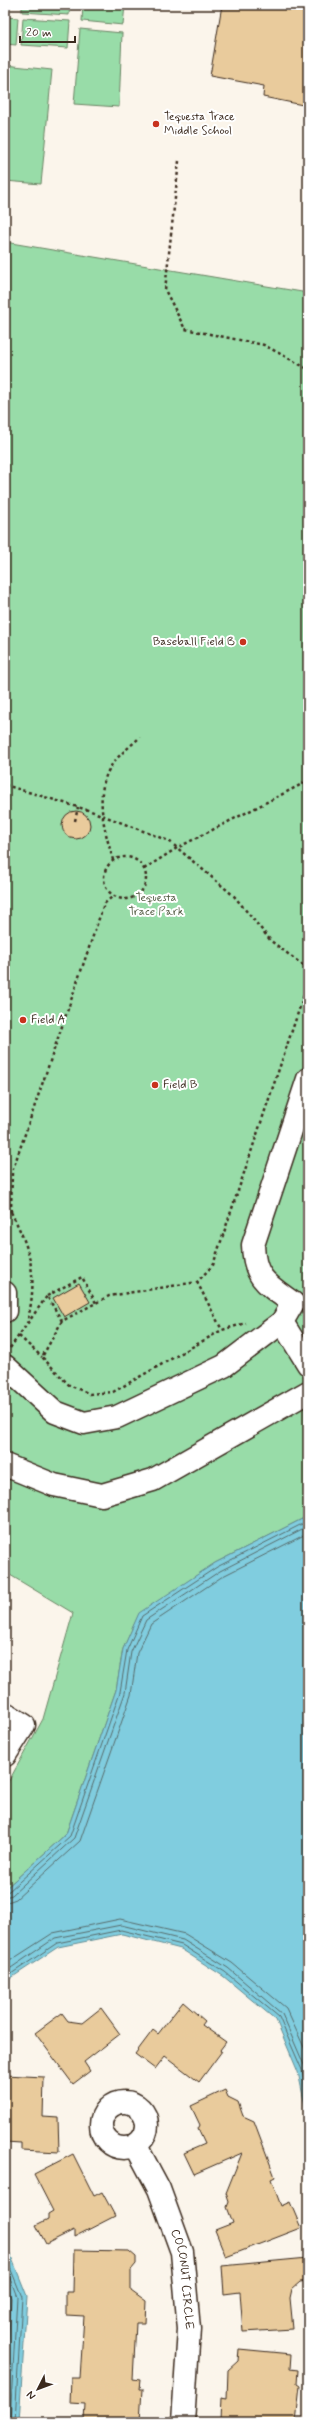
<svg xmlns="http://www.w3.org/2000/svg" width="313" height="2427" font-family="Mynerve,sans-serif">
<style>
.green{fill:#98dca8;stroke:#6a8363}
.water{fill:#80cddf;stroke:#648c92}
.lines{fill:none;stroke-linecap:round;stroke-linejoin:round}
.shore{stroke:#576b6b;stroke-width:1}
.building{fill:#e9cb9c;stroke:#3b2a1e}
.minor-casing{stroke:#3b2a1e;stroke-width:25}
.path{stroke:#3b2a1e;stroke-width:2.5;stroke-dasharray:3 3;stroke-linecap:butt}
.minor{stroke:#fff;stroke-width:22}
.poi-dot{fill:#c8321e;stroke:#fff;stroke-width:1.5}
.labels{text-anchor:middle;dominant-baseline:central;stroke-width:4;stroke-linejoin:round;paint-order:stroke}
.poi-label{font-size:12px;fill:#3b2a1e;stroke:#fff;text-anchor:start}
.park-label{font-size:12px;fill:#575f47;stroke:#fff}
.street-label{font-size:12px;fill:#3b2a1e;stroke:#fff}
</style>
<rect width="100%" height="100%" fill="#fbf5eb"/>
<filter id="ink" filterUnits="userSpaceOnUse"><feTurbulence type="fractalNoise" baseFrequency=".025" numOctaves="2"/><feDisplacementMap in="SourceGraphic" scale="8" xChannelSelector="R" yChannelSelector="G"/><feConvolveMatrix kernelMatrix="1 2 1 2 8 2 1 2 1" color-interpolation-filters="sRGB"/></filter>
<g filter="url(#ink)">
<g class="green">
<path d="M22 5H70L69 15 22 12Z"/>
<path d="M83 5H125L123 25 82 21Z"/>
<path d="M5 17 18 18 16 45 5 44Z"/>
<path d="M23 18 70 21 68 48 21 45Z"/>
<path d="M80 29 122 33 119 107 74 104Z"/>
<path d="M5 65 52 70 41 184 5 181Z"/>
<path d="M5 242 308 293V1516L215 1563 139 1614 123 1649 116 1690 66 1834 5 1889V1788L43 1719 73 1613 5 1572Z"/>
</g>
<g class="water">
<path d="M308 1516V2120L298 2072 276 2020 223 1976 181 1949 122 1934 58 1947 5 1982V1889L66 1834 116 1690 123 1649 139 1613 215 1563Z"/>
<path d="M5 2248 11 2256 27 2296 19 2422H5Z"/>
</g>
<g class="lines">
<g class="shore">
<path d="M5 1892 9 1891 70 1836 120 1692 127 1650 142 1616 217 1567 308 1521"/>
<path d="M5 1897 12 1895 74 1838 125 1693 131 1652 146 1620 220 1571 308 1526"/>
<path d="M5 1903 16 1899 80 1841 131 1695 137 1653 151 1624 223 1576 308 1533"/>
<path d="M5 1964 53 1933 120 1919 185 1934 232 1963 286 2008 308 2056"/>
<path d="M5 1972 55 1938 121 1925 183 1940 228 1968 282 2014 308 2074"/>
<path d="M5 1978 57 1943 121 1930 182 1945 225 1972 279 2017 302 2070 308 2100"/>
<path d="M5 2255 22 2297 15 2422"/>
<path d="M5 2265 17 2297 10 2422"/>
<path d="M5 2282 11 2298 5 2408"/>
</g>
</g>
<g class="building">
<path d="M222 5H308V106L263 97 264 86 210 76Z"/>
<circle cx="76" cy="825" r="14"/>
<path d="M79 1283 90 1302 64 1317 53 1298Z"/>
<path d="M183 2002 205 2021 202 2025 226 2042 220 2050 222 2051 199 2082 165 2056 155 2069 135 2054 153 2030 158 2034Z"/>
<path d="M101 2008 120 2034 84 2062 90 2071 73 2084 35 2033 62 2013 68 2021 82 2023Z"/>
<path d="M5 2075 44 2077 43 2117 58 2118 59 2152 21 2150V2143L5 2142Z"/>
<path d="M225 2090 228 2097 238 2102 243 2116 254 2121 275 2177 271 2179 281 2206 290 2202 301 2228 226 2257 215 2230 233 2223 227 2207 229 2202 226 2193 242 2153 194 2174 184 2153 205 2144 198 2129 200 2125 191 2106Z"/>
<path d="M73 2154 94 2196 102 2192 115 2216 74 2237V2230L46 2244 36 2225 48 2219V2214L53 2211 34 2174Z"/>
<path d="M74 2250 129 2251 136 2257V2264L131 2270V2290L146 2301 145 2323H136L133 2379 140 2380 139 2389H142L140 2422H84L85 2404 70 2403 71 2378H80L84 2316 66 2315V2292H73Z"/>
<path d="M308 2258V2281L300 2282 292 2289 290 2298 293 2329 243 2332 240 2292 224 2294 222 2266Z"/>
<path d="M239 2349 291 2354 290 2369 298 2370 297 2384 300 2386 296 2422 220 2420 221 2398 227 2399 228 2370 238 2361Z"/>
</g>
<g class="lines">
<defs>
<g id="minor">
<path d="M5 1293V1311"/>
<path d="M282 1322 308 1364"/>
<path d="M5 1366 55 1412 84 1423 117 1417 224 1366 282 1322 293 1303C268 1285 254 1279 253 1245L308 1079"/>
<path d="M5 1465 54 1485 102 1495 153 1480 308 1392"/>
<path d="M5 1713 24 1725 5 1755"/>
<circle cx="124" cy="2125" r="23"/>
<path id="s1" d="M136 2146 159 2189 182 2252 189 2329 183 2422"/>
</g>
</defs>
<use href="#minor" class="minor-casing"/>
<g class="path">
<path d="M179 161 165 290 185 329 264 345 308 369"/>
<path d="M5 785 91 811 169 841 234 896 271 941 308 969"/>
<path d="M75 821 78 807"/>
<circle cx="125" cy="878" r="21"/>
<path d="M113 860C105 831 93 794 111 766 118 755 131 746 140 737"/>
<path d="M144 869 177 848 308 781"/>
<path d="M5 1212H11L12 1172 104 904 113 896"/>
<path d="M11 1212C32 1252 38 1279 27 1323"/>
<path d="M197 1282 222 1330"/>
<path d="M47 1296 82 1277 96 1303"/>
<path d="M62 1321 42 1357 69 1385 90 1394 113 1392 222 1330 246 1323"/>
<path d="M19 1336 42 1357"/>
<path d="M10 1348 47 1296 62 1321 109 1296 197 1282 213 1265 308 983"/>
</g>
<use href="#minor" class="minor"/>
</g>
</g>
<g class="poi-dot">
<circle cx="156" cy="124" r="4"/>
<circle cx="243" cy="642" r="4"/>
<circle cx="23" cy="1020" r="4"/>
<circle cx="155" cy="1085" r="4"/>
</g>
<g class="labels">
<g class="poi-label">
<text x="164" y="117">Tequesta Trace<tspan x="164" dy="14">Middle School</tspan></text>
<text x="235" y="642" text-anchor="end">Baseball Field B</text>
<text x="31" y="1020">Field A</text>
<text x="163" y="1085">Field B</text>
</g>
<g class="park-label">
<text x="156" y="898">Tequesta<tspan x="156" dy="14">Trace Park</tspan></text>
</g>
<g class="street-label">
<text stroke="none"><textPath href="#s1" startOffset="143">COCONUT CIRCLE</textPath></text>
</g>
</g>
<rect width="313" height="2427" fill="none" stroke="#fff" stroke-width="20"/>
<rect x="10" y="10" width="293" height="2407" fill="none" stroke="#3b2a1e" stroke-width="1.5" filter="url(#ink)"/>
<g transform="translate(38 2389) rotate(228)" stroke="#ffffff" stroke-width="3" paint-order="stroke">
<path d="M0-3L7 15L0 10L-7 15Z" fill="#3b2a1e"/>
<text y="-6" font-size="11" font-weight="bold" text-anchor="middle" fill="#3b2a1e">N</text>
</g>
<path d="M20 36v6h55v-6" fill="none" stroke="#3b2a1e" stroke-width="2"/>
<text x="26" y="36" font-size="12" fill="#3b2a1e" stroke="#ffffff" stroke-width="3" paint-order="stroke">20 m</text>
</svg>
